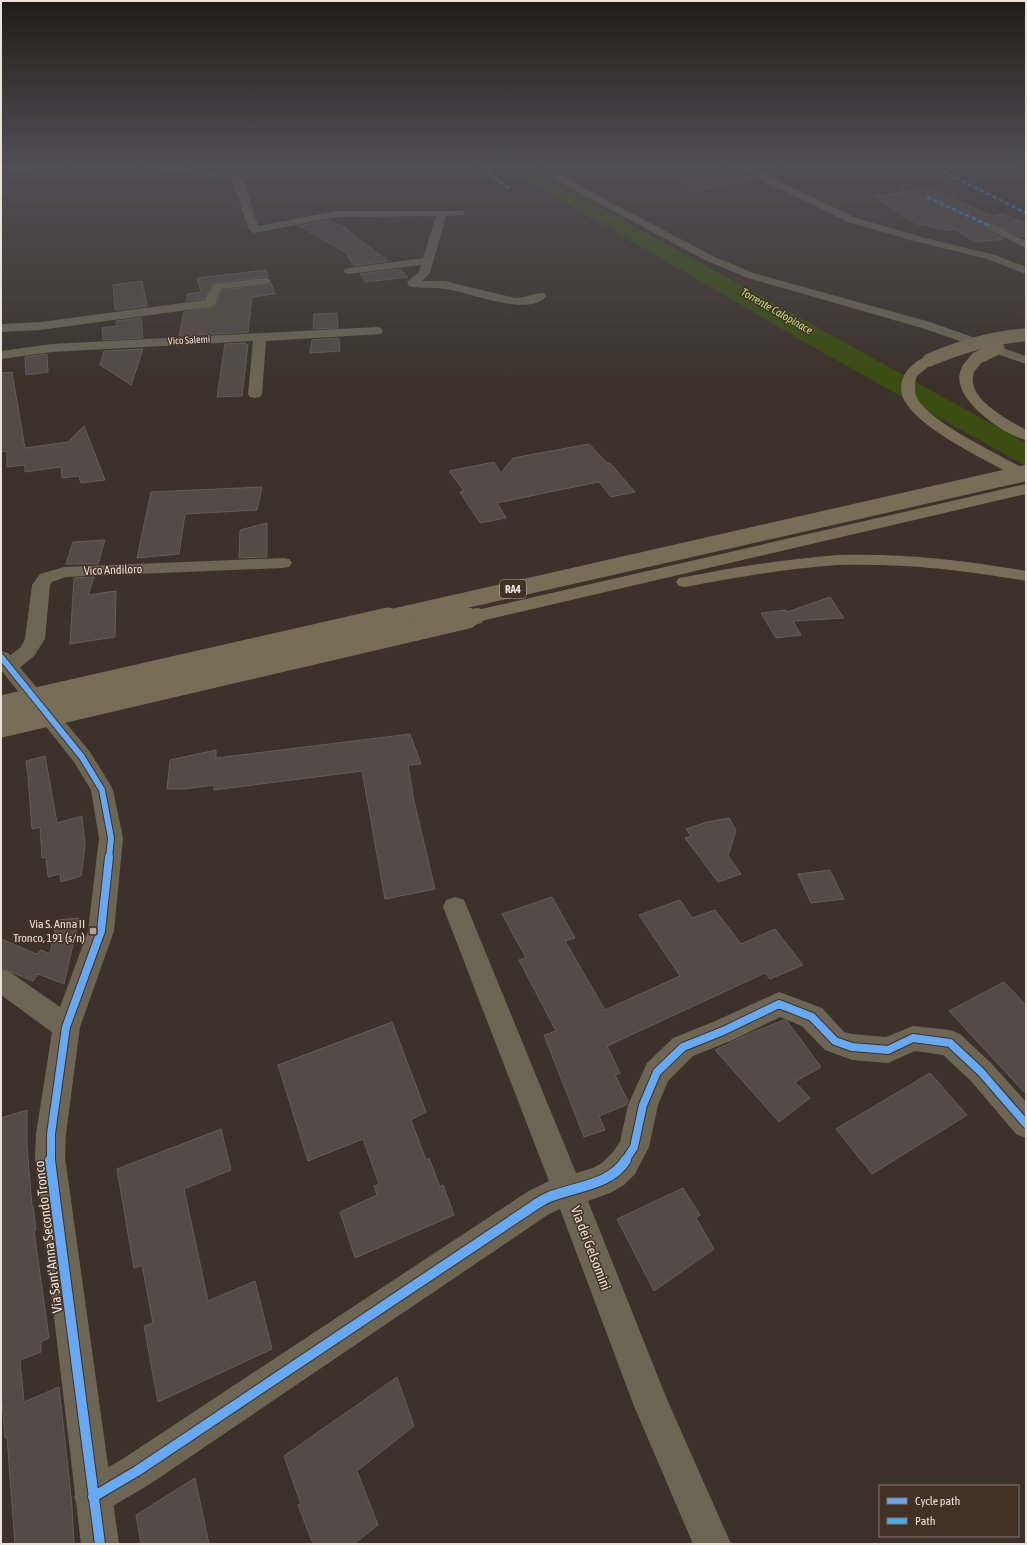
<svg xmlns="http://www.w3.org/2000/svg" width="1027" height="1545" font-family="'Asap Condensed',sans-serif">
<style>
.water{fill:#3b4d10}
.building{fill:#544b47;stroke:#665d5a}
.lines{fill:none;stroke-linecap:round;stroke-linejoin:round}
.minor{fill:#6d6655;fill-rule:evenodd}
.tertiary{fill:#6d6655;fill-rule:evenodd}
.motorway{fill:#786e57;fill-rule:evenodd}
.motorway-bridge-far2{stroke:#786e57;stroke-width:13}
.motorway-bridge-far1{stroke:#786e57;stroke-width:16}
.motorway-bridge{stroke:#786e57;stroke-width:21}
.quiet{stroke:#46acf6;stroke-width:2.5;stroke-dasharray:4.5 2.5;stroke-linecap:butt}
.cycleway-far2-casing{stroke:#423125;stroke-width:8}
.cycleway-far1-casing{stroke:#423125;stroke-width:10}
.cycleway-casing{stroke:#423125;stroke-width:12}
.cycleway-far2{stroke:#66a8f1;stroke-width:6}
.cycleway-far1{stroke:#66a8f1;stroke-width:8}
.cycleway{stroke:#66a8f1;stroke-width:10}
.poi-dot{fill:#aea49d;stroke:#423125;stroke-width:1.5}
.labels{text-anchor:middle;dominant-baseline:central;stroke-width:3;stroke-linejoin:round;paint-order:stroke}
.far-street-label{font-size:10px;fill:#ece2da;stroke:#423125}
.far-water-label{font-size:11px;font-style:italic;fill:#bde576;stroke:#423125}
.shield{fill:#423125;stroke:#b9ada4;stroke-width:1}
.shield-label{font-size:11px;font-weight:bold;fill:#ece2da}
.street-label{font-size:12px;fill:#ece2da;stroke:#423125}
.poi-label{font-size:12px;fill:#ece2da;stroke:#423125;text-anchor:end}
.near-street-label{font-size:14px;fill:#ece2da;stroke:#423125}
</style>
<rect width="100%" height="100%" fill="#3c322b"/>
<path class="water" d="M509 165H535L545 174 643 231 1026 443V466L813 347 535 185 520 176Z"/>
<g class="building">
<path d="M745 165H779L780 175 772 177Z"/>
<path d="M726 167 757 179 690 192 687 178Z"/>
<path d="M931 188 991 216 1003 214 1026 223V236L1021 237 989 222 984 226 985 229 1004 239 976 242 956 230H946L914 223 873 196Z"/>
<path d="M329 220 344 227 388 261 354 266 345 252 299 226Z"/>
<path d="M399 269 408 277 365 282 360 274Z"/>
<path d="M266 270 269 277H265L214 283 204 299 186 301 188 294 201 292 197 278Z"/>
<path d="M142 281 147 306 115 310 113 285Z"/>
<path d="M271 283 275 294 252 297 248 332 179 336 184 312 214 307 223 290Z"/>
<path d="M337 313 338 328 313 329 314 314Z"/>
<path d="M141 318 143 338 103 340 102 328 117 326 116 321Z"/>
<path d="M339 338 340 351 310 353 312 340Z"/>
<path d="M246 343V345H248L242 396 217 397 225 344Z"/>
<path d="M143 349 131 385 100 365 104 351Z"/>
<path d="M47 354 48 372 26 375 25 357Z"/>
<path d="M12 372 25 448 68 442 84 426 105 480 81 483 79 476 62 478 61 467 25 472V465L7 467V451L1 452V373Z"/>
<path d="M589 444 607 463H610L635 492 611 497 599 482 564 489 497 503 506 518 480 523 460 492 464 491 449 471 494 462 501 473 513 458Z"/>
<path d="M262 487 257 510 185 514 179 554 137 558 151 492Z"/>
<path d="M267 523V557L239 558 240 530Z"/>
<path d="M105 540 98 564H66L73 542Z"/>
<path d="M94 577 88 595 116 591 115 637 70 644 74 578Z"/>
<path d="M830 597 844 618 793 621 801 635 776 638 761 613 786 610 787 612Z"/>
<path d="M410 734 421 764 408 765 414 801 435 889 385 899 362 771 214 790V785L184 789H167L170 760 216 750V758Z"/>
<path d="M45 756 57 823 82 816 85 847 81 876 61 882 60 874 48 877 46 857 42 858 40 827 32 829 28 776 26 761Z"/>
<path d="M729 818 736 830 728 856 741 874 718 882 685 838 691 836 686 829 707 822Z"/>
<path d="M830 870 844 899 811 903 798 874Z"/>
<path d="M552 897 575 938 565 941 605 1010 680 976 639 915 680 900 692 918 715 910 741 944 775 929 803 965 770 979 765 973 607 1046 620 1073 615 1075 628 1101 626 1105 599 1116 605 1130 584 1137 544 1035 556 1031 519 960 526 958 502 914Z"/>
<path d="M79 918 64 984 38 974 33 981 1 968V939L37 954 41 950 50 954 57 920Z"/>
<path d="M1004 982 1026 1005V1094L949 1011Z"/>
<path d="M784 1020 787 1021 821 1067 795 1082 810 1098 779 1122 715 1050 753 1032Z"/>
<path d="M392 1022 426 1112 411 1120 426 1160 429 1158 440 1187 443 1185 454 1215 355 1258 340 1212 377 1195 374 1186 379 1184 363 1139 308 1161 278 1065Z"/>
<path d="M930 1073 967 1115 872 1174 836 1129Z"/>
<path d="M27 1110V1147L32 1206H33L36 1230 34 1231 49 1338 41 1342V1352L20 1360 24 1402 59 1387 72 1506 74 1544H15L7 1437 5 1438 1 1389V1118Z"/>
<path d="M221 1129 231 1170 184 1189 208 1301 255 1281 272 1349 158 1402 144 1326 153 1323 142 1265 134 1268 117 1169Z"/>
<path d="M683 1188 700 1215 696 1218 714 1249 654 1291 617 1219Z"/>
<path d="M397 1377 414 1426 357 1471 378 1525 354 1544H313L298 1505 301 1504 284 1456Z"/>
<path d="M195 1478 209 1544H141L136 1515Z"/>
</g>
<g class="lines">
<g class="minor">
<path d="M26 165H69L65 168 1 173V167Z"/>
<path d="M139 165C155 165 230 168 240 177 247 183 254 216 258 226L336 211H464L465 213 464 215 446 216 430 273 422 281H445L515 298C524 298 537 292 544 293L546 296C531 318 468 292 446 289 434 287 421 289 409 286L407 282 419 272 421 265 349 274 345 273 343 271 345 269 349 268 423 258 436 216 336 217 254 233 249 230 232 180 227 178 143 168Z"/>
<path d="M541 165H551L563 176 591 192 713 256 753 273 930 322 1026 356V364L922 328 745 277 705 260 585 196 557 180Z"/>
<path d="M724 165H739L757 171 856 218 925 238 995 255 1026 267V274L987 259 918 242 848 222 751 175Z"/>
<path d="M990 223 1026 241V248L986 228 985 226Z"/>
<path d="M265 278 269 279 271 281 269 283 222 289 214 306 210 307 40 330 1 332V324L40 322 205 300 214 284Z"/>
<path d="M377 327 381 328 383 331 381 334 266 341 262 394 260 397 255 398 250 397 248 394 253 341 52 352 1 359V351L52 344Z"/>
<path d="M283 558 289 559 292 563 289 567 283 568 66 577 52 582 50 585 45 639 34 656 16 671 9 672 1 669 2 661 20 648 25 639 32 585 40 574 64 567Z"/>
<path d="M455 897 464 900 467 907 576 1173 593 1168 602 1163 613 1152 620 1142 628 1105 647 1063 673 1038 713 1022 779 992 822 1008 844 1032 852 1034 886 1037 913 1026 950 1030 960 1034 991 1063 1026 1102V1138L1016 1134 971 1081 943 1055 915 1051 888 1063 852 1060 825 1050 802 1026 780 1017 733 1040 693 1056 668 1081 658 1105 649 1147 635 1174 624 1185 610 1193 588 1201 666 1397 731 1544H693L634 1406 560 1209 549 1214 150 1484 106 1510 93 1516 80 1510 74 1497 80 1484 124 1458 527 1192 549 1181 443 907 446 900Z"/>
</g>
<path class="tertiary" d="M1 651 8 653 90 752 110 784 113 790 123 838 114 931 80 1027 66 1134 65 1157 119 1544H81L35 1157 36 1134 52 1032 1 995V969L10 972 60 1007 88 931 99 838 91 790 74 762 1 670Z"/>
<g class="motorway">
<path d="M929 356 934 357 936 360 917 376C914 383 914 393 918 400 935 425 998 454 1026 470V481C1015 478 1006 471 996 466 970 452 918 426 904 400 900 393 900 381 905 374 910 365 920 358 929 356Z"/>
<path d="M968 365 973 366 975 369C974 373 972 377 973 382 974 402 1010 421 1026 430V440C1003 435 944 394 963 366Z"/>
<path d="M1026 484V494L477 622 470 620 468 616 470 612 477 610Z"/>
<path d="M838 555C901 553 963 560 1026 571V581C964 570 902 563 838 565 787 568 736 578 685 587L679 586 676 582 679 578 685 577C736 567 786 559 838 555Z"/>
</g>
<g class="motorway-bridge-far2">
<path d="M929 360C960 347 992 337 1026 335"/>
<path d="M968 369 977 358 998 348"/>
</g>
<g class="motorway-bridge-far1">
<path d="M383 619 1026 473"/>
<path d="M464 619 477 616"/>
</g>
<g class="motorway-bridge">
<path d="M1 706 388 618"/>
<path d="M1 727 468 618"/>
</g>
<g class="quiet">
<path d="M477 165 511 190"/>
<path d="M930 165 1026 213"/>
<path d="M927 197 990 226"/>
</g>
<defs>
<path id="cycleway-far2" d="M1 657 82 757 102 790 111 838 109 858"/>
<g id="cycleway-far1">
<path d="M51 1161V1134L66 1027 101 931 109 857"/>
<path d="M625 1161 634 1147 643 1105 657 1072 683 1047 723 1031 779 1004 812 1017 835 1041 852 1047 888 1050 913 1038 950 1043 981 1072 1026 1124"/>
</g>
<g id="cycleway">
<path d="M50 1160 100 1544"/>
<path d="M93 1497 137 1471 538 1203C543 1200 549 1196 555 1195 580 1186 611 1184 626 1160"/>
</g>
</defs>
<use href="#cycleway-far2" class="cycleway-far2-casing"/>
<use href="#cycleway-far1" class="cycleway-far1-casing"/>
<use href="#cycleway" class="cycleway-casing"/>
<use href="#cycleway-far2" class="cycleway-far2"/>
<use href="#cycleway-far1" class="cycleway-far1"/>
<use href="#cycleway" class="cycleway"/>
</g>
<linearGradient id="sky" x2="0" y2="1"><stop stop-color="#211c18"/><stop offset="0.43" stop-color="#504f55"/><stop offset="1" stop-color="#504f55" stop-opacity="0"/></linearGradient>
<rect width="1027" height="382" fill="url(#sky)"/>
<rect class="poi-dot" x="89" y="927" width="8" height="8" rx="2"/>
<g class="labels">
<g class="far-street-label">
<text transform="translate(189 340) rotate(-3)">Vico Salemi</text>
</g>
<g class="far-water-label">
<text transform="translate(777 311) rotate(30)">Torrente Calopinace</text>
</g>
<rect class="shield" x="500" y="580" width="26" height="18" rx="3"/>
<g class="shield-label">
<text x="513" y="589">RA4</text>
</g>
<g class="street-label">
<text transform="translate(113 570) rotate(-2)">Vico Andiloro</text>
</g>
<g class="poi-label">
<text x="85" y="924">Via S. Anna II<tspan x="85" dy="14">Tronco, 191 (s/n)</tspan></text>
</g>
<g class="near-street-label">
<text transform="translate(48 1237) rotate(-97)">Via Sant'Anna Secondo Tronco</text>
<text transform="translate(591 1248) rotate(69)">Via dei Gelsomini</text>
</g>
</g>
<rect width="1027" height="1545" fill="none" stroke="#ece2da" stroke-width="4"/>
<rect x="879" y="1485" width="140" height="52" fill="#423125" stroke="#86786d"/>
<rect x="887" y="1498" width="20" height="6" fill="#66a8f1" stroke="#86786d"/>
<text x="915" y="1505" font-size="12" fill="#ece2da">Cycle path</text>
<rect x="887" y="1518" width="20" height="6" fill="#46acf6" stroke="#86786d"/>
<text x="915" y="1525" font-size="12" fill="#ece2da">Path</text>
</svg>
